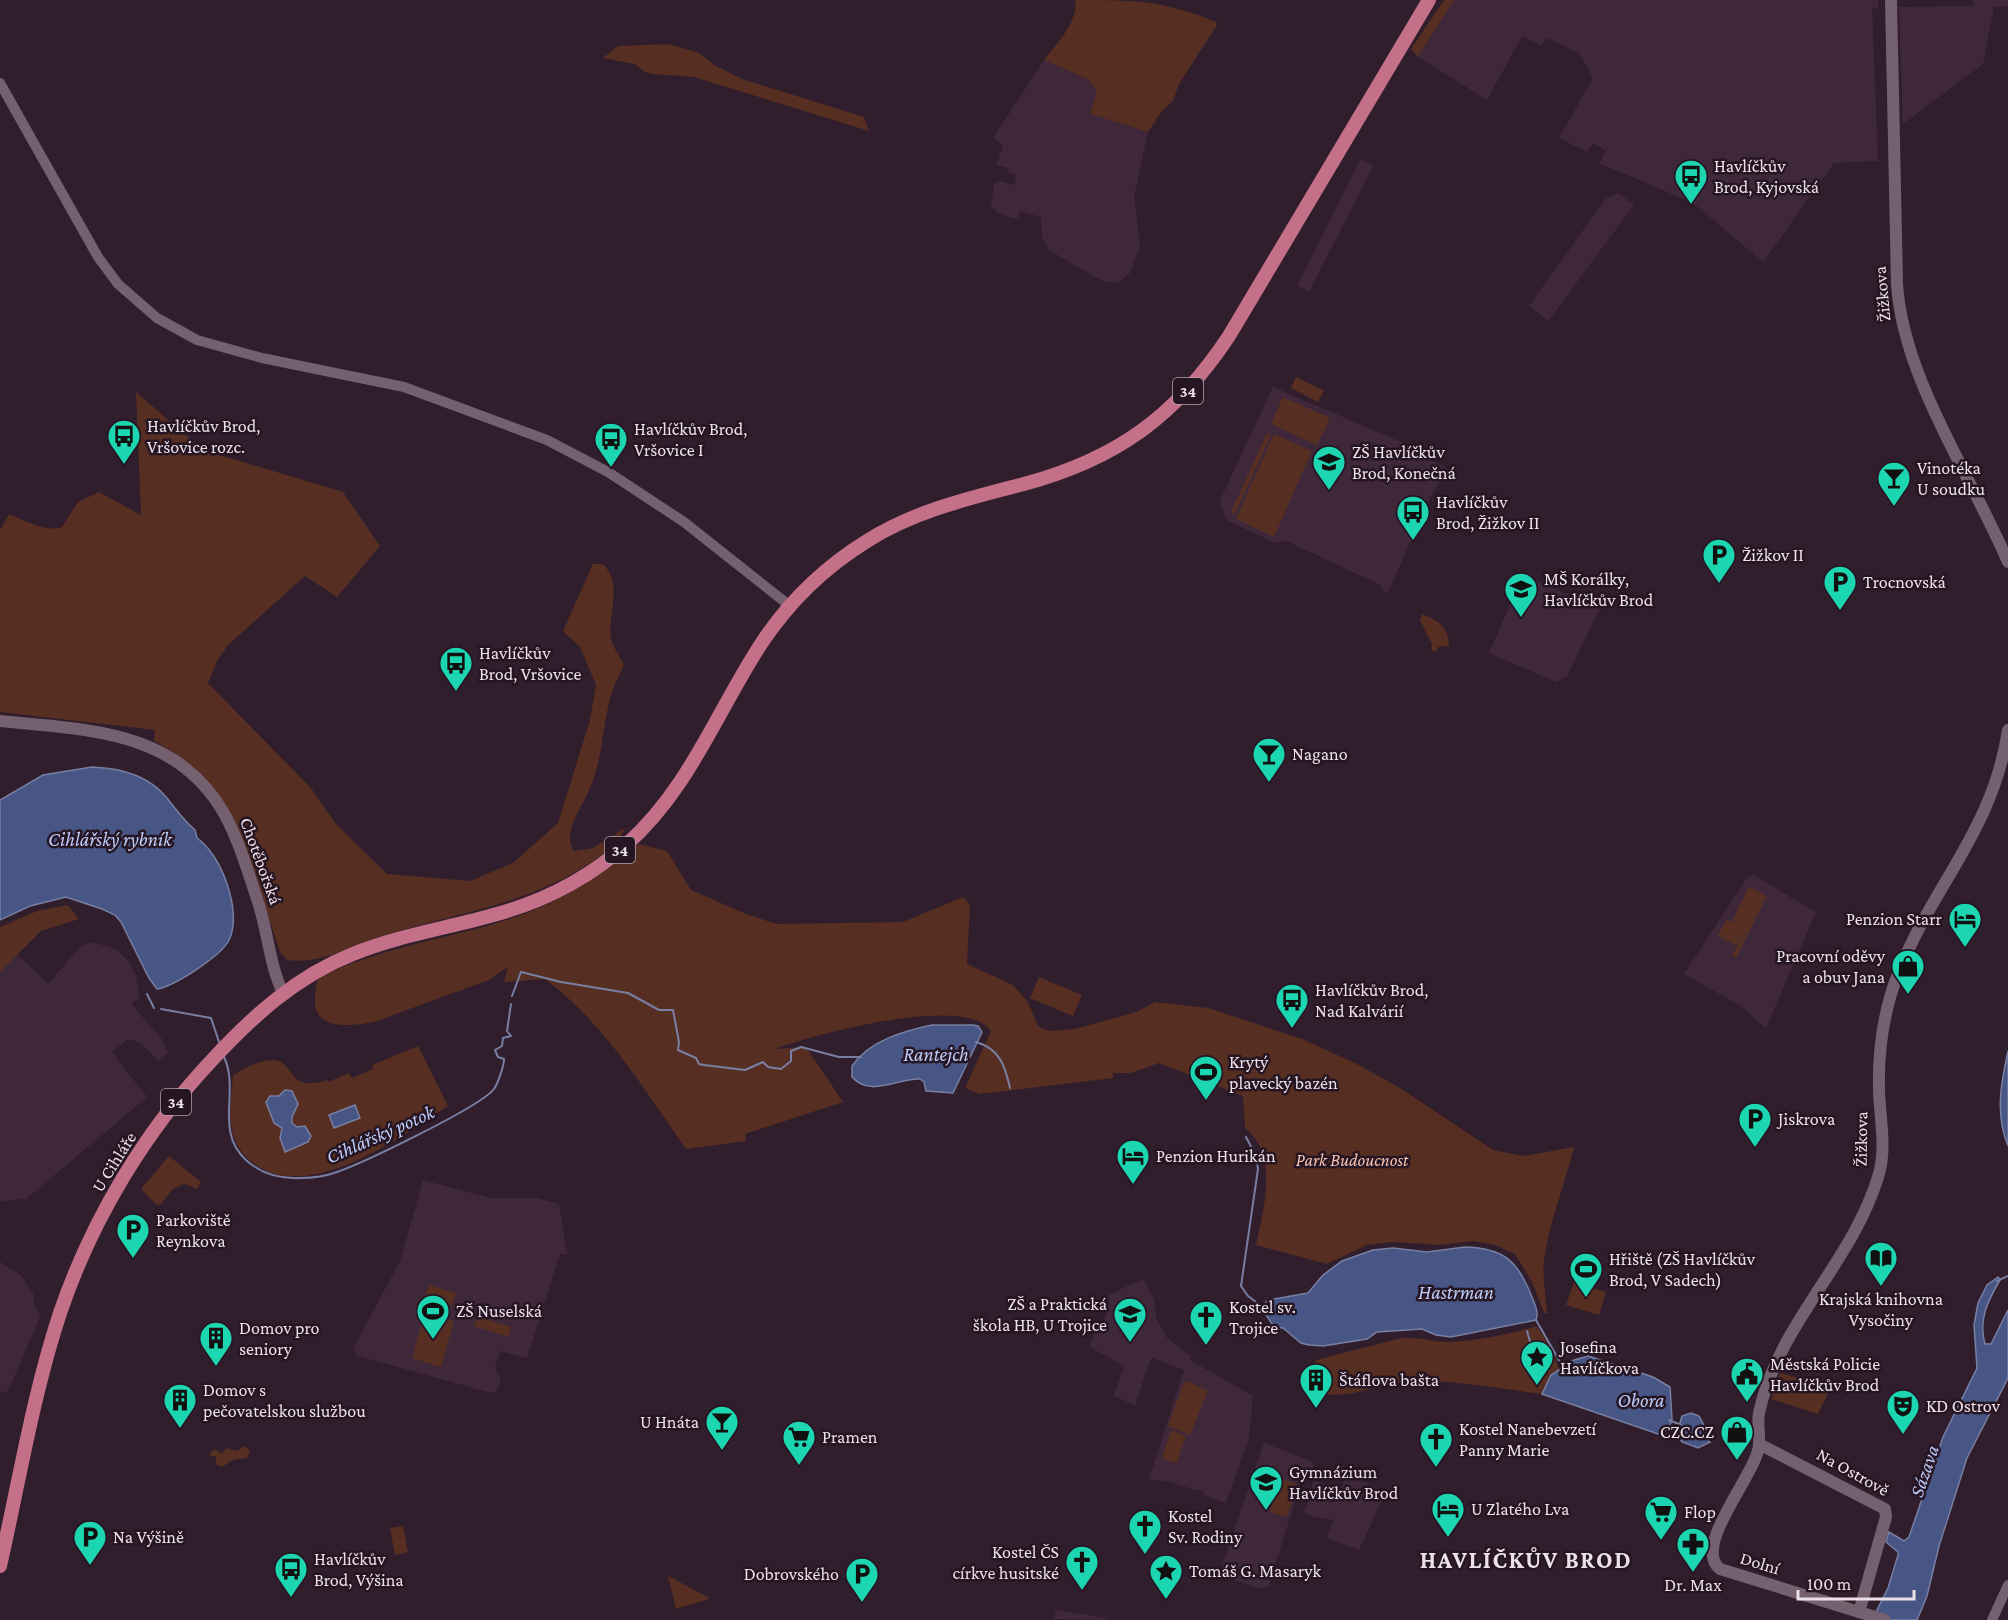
<svg xmlns="http://www.w3.org/2000/svg" width="2008" height="1620" font-family="'Crimson Pro',serif">
<style>
.built{fill:#3f283a}
.green{fill:#562e22}
.water{fill:#475685;stroke:#787fa3;stroke-width:1.5}
.lines{fill:none;stroke-linecap:round;stroke-linejoin:round}
.stream{stroke:#787fa3;stroke-width:2}
.tertiary{stroke:#756070;stroke-width:10}
.secondary{stroke:#756070;stroke-width:12}
.primary{stroke:#c47089;stroke-width:14}
.labels{text-anchor:middle;dominant-baseline:central;stroke-width:5;stroke-linejoin:round;paint-order:stroke}
.shield{fill:#261522;stroke:#b1a3ad;stroke-width:1.5}
.shield-label{font-size:16px;font-weight:bold;fill:#ece0e9}
.poi-label{font-size:18px;fill:#ece0e9;stroke:#261522;text-anchor:start}
.street-label{font-size:18px;fill:#ece0e9;stroke:#261522}
.park-label{font-size:18px;font-style:italic;fill:#f7c2b1;stroke:#261522}
.water-label{font-size:20px;font-style:italic;fill:#bccbf8;stroke:#261522}
.district-label{font-size:24px;font-weight:bold;letter-spacing:1.5px;fill:#ece0e9;stroke:#261522}
</style>
<rect width="100%" height="100%" fill="#301e2c"/>
<g class="built">
<path d="M1454 0H1878V8H1872L1878 161 1834 163 1763 262 1693 203 1599 163 1606 151 1593 143 1587 152 1559 138 1593 78 1579 53 1546 38 1541 46 1522 36 1487 100 1418 57Z"/>
<path d="M1974 0H2008V6L1994 7 1983 64 1903 124 1899 7 1974 6Z"/>
<path d="M1044 60 1088 79 1097 92 1090 114 1148 132 1134 197 1140 245 1130 273 1117 283 1102 281 1049 250 1042 238 1041 217 1020 211 1018 218H1013L998 213 991 206 994 185 998 181 1014 185 1017 175 1007 172 1008 168 997 165 1003 145 993 138Z"/>
<path d="M1361 159 1373 166 1309 292 1297 286Z"/>
<path d="M1618 193 1634 205 1548 321 1529 306 1606 198Z"/>
<path d="M1273 387 1401 442 1426 458 1446 467 1427 504 1421 505 1419 511 1422 516 1388 592 1385 593 1381 585 1284 540 1275 543 1226 520 1220 500Z"/>
<path d="M1523 575 1600 609 1567 676 1556 682 1489 653Z"/>
<path d="M1753 875 1816 912 1766 1028 1739 1005 1684 974 1747 878Z"/>
<path d="M92 942 116 949 128 961 136 976 139 992V998L131 1004 161 1038 168 1053 158 1061 141 1043 128 1039 112 1052 147 1097 26 1199 0 1201V972L17 954 48 984 81 946Z"/>
<path d="M423 1180 490 1198H537L559 1204 567 1254H560L527 1358 500 1351 495 1367 501 1380 496 1391 491 1393 358 1356 353 1349 400 1261Z"/>
<path d="M0 1262 21 1275 33 1293 35 1308 41 1315 8 1391 0 1393Z"/>
<path d="M1143 1279 1154 1299 1156 1317 1167 1338 1191 1356 1190 1360 1253 1396 1249 1438 1226 1503 1203 1495 1204 1491 1199 1489 1198 1491 1170 1482 1149 1479 1184 1370 1153 1358 1150 1360 1135 1405 1114 1396 1124 1366 1090 1347 1097 1324 1103 1325 1110 1301 1106 1296Z"/>
<path d="M1264 1443 1312 1461 1314 1465 1309 1480H1302L1268 1587 1257 1588 1219 1574Z"/>
<path d="M1346 1474 1386 1491 1359 1550 1327 1538 1333 1520 1306 1515 1304 1512 1314 1481 1328 1485 1325 1494 1339 1499Z"/>
<path d="M1056 1610 1106 1618V1620L1054 1619Z"/>
</g>
<g class="green">
<path d="M1075 0C1132 0 1163 0 1216 22L1217 25 1179 84 1173 101 1162 111 1148 132 1090 114 1097 92 1088 79 1044 60C1056 44 1079 22 1075 0Z"/>
<path d="M1444 0H1454L1418 57 1411 49Z"/>
<path d="M668 44 699 53 714 65 742 79 864 117 869 131 694 77 652 74 643 71 635 64 603 58 618 46Z"/>
<path d="M1296 377 1324 391 1318 402 1291 388Z"/>
<path d="M136 392 203 450 343 492 380 546 337 597 305 576 228 645 218 659 208 683 311 788 336 824 387 874 470 881 513 863 558 823 590 720 596 685 580 647 563 631 593 564H603C624 586 607 612 611 639 613 647 620 657 624 665 619 676 613 687 610 699 602 730 603 756 590 788 583 806 561 833 574 851L593 848 625 828C618 845 605 853 590 863 528 904 458 913 388 934 354 944 323 965 287 960L280 952C251 867 241 787 154 741L155 730 0 712V530L9 514C23 520 47 533 62 527L78 502 99 492 141 515Z"/>
<path d="M1283 397 1330 418 1317 445 1271 424Z"/>
<path d="M1267 433 1271 435 1235 514 1231 512Z"/>
<path d="M1274 434 1312 451 1274 537 1236 519Z"/>
<path d="M1422 614C1439 621 1448 626 1449 646L1438 647 1436 652 1431 650 1432 644 1420 620Z"/>
<path d="M639 844 667 851 691 890 746 914 777 924 903 922 963 897 970 905 967 964 1013 985 1028 1002 1038 1026 1043 1029 1051 1031 1075 1029 1136 1012 1155 1002 1208 1008 1302 1039 1353 1062 1400 1088 1493 1150 1524 1156 1574 1147C1565 1185 1549 1222 1544 1261 1542 1277 1546 1296 1547 1313H1544L1533 1284 1515 1254 1495 1245 1473 1241 1440 1245 1393 1242 1367 1245 1327 1264 1256 1245C1264 1208 1279 1155 1245 1128L1243 1096 1159 1063 1131 1073H1113V1078L980 1094 965 1088 991 1031C966 993 812 1035 775 1049L806 1047 843 1102 745 1134 746 1141 686 1149C644 1089 604 1023 545 979L504 982 508 967 489 980 374 1022C355 1025 318 1032 315 1004 314 996 317 987 317 979 384 944 457 939 526 913 568 897 606 873 639 844Z"/>
<path d="M1749 887 1767 896 1736 958 1732 956 1745 929 1736 945 1718 936 1726 920 1732 922Z"/>
<path d="M68 905 79 919 41 931 0 972V927L37 911Z"/>
<path d="M1039 977 1082 995 1073 1016 1030 998Z"/>
<path d="M418 1046 448 1106C402 1136 313 1202 257 1166 244 1157 235 1146 232 1130 228 1113 232 1092 233 1075 245 1069 259 1060 272 1060 296 1059 285 1094 327 1080L328 1082 349 1073 352 1078 373 1069 372 1065Z"/>
<path d="M169 1156 201 1182 197 1189 184 1184 173 1189 160 1205H157L141 1189Z"/>
<path d="M1574 1282 1606 1292 1599 1315 1566 1305Z"/>
<path d="M429 1285 456 1293 452 1306 425 1299Z"/>
<path d="M424 1313 454 1321 441 1367 412 1358Z"/>
<path d="M477 1316 511 1327 508 1337 474 1326Z"/>
<path d="M1537 1326 1551 1348 1560 1371 1551 1375 1542 1394C1500 1389 1440 1377 1399 1383 1371 1387 1335 1404 1308 1388L1316 1360 1401 1338C1416 1337 1429 1341 1444 1342 1470 1342 1512 1334 1537 1326Z"/>
<path d="M1780 1373 1831 1387 1818 1414 1771 1399Z"/>
<path d="M1187 1381 1208 1391 1190 1435 1168 1426 1184 1382Z"/>
<path d="M1171 1430 1186 1436 1177 1463 1162 1458Z"/>
<path d="M243 1446 250 1450 247 1458 233 1460 222 1467 216 1464V1457L209 1455 214 1449 222 1454 226 1448 238 1451Z"/>
<path d="M1280 1479 1297 1484 1287 1517 1270 1512Z"/>
<path d="M403 1526 408 1552 395 1555 390 1528Z"/>
<path d="M668 1576 708 1597 709 1599 676 1609Z"/>
</g>
<g class="water">
<path d="M92 767C119 768 148 775 166 797 176 809 183 820 195 830L197 838C221 854 243 912 229 940 221 956 175 986 157 989L149 978 121 922 115 915 102 909 66 897 30 906 0 920V800L43 775Z"/>
<path d="M932 1025H973L978 1026 982 1032 953 1093 926 1091 924 1082 920 1079C897 1078 871 1098 852 1077V1066C869 1041 903 1031 932 1025Z"/>
<path d="M2008 1051V1146C1995 1115 2001 1083 2008 1051Z"/>
<path d="M285 1090 292 1091 298 1104 292 1117V1123L297 1127 305 1126 311 1136 308 1142 285 1152 280 1138 282 1128 274 1123 266 1102 270 1096H279Z"/>
<path d="M355 1105 360 1118 334 1128 329 1115Z"/>
<path d="M1465 1247C1504 1248 1518 1261 1532 1297 1535 1305 1539 1312 1536 1320L1451 1337 1436 1335 1422 1329 1377 1332 1367 1339 1323 1346 1309 1345 1301 1343 1283 1328 1274 1327 1261 1307 1268 1300 1308 1293 1323 1275 1342 1261 1373 1250 1393 1248 1427 1252Z"/>
<path d="M1998 1277 2000 1280C1988 1300 1978 1320 1985 1344H1991L2008 1310V1378L1967 1458 1939 1546 1927 1596 1917 1620H1872L1888 1588 1898 1555V1552L1886 1542 1889 1532 1904 1541 1909 1537 1943 1437 1977 1368 1974 1325 1978 1303 1987 1285Z"/>
<path d="M1531 1346 1542 1357 1540 1362 1530 1368 1526 1361Z"/>
<path d="M1588 1356 1653 1377 1670 1387 1672 1419 1669 1429 1658 1434 1542 1394 1551 1375 1574 1360Z"/>
<path d="M1691 1413 1699 1416 1708 1433 1705 1438 1710 1442 1698 1448 1682 1442 1677 1433 1682 1416Z"/>
</g>
<g class="lines">
<g class="stream">
<path d="M147 994 154 1008"/>
<path d="M512 996 521 972 561 982 628 993 659 1010H673L679 1042 678 1050 696 1058 699 1064 704 1065 745 1070 763 1062 768 1067 781 1069 791 1061V1051L801 1047 839 1057H861"/>
<path d="M161 1009 211 1018 219 1042"/>
<path d="M976 1042C1000 1049 1005 1066 1010 1088"/>
<path d="M224 1057C240 1090 214 1131 246 1160 261 1174 281 1179 301 1178 312 1178 326 1176 337 1172 363 1163 480 1107 494 1089 498 1083 504 1066 504 1059L498 1057 495 1050 502 1046 503 1038 511 1036 507 1031 511 1004"/>
<path d="M1246 1137 1256 1156 1258 1169 1241 1286 1248 1296 1263 1307"/>
<path d="M1997 1281 2008 1276"/>
<path d="M1536 1320 1564 1369"/>
<path d="M1527 1331 1532 1349"/>
<path d="M1536 1352 1550 1346"/>
<path d="M1669 1420 1681 1425"/>
</g>
<g class="tertiary">
<path d="M0 83 98 257 118 284 157 318 197 340 262 358 404 387 547 440 608 472 684 522 790 606"/>
<path d="M1992 1620 2008 1585"/>
</g>
<g class="secondary">
<path d="M1891 0 1897 284C1903 378 1971 475 2008 562"/>
<path d="M0 721C87 730 177 729 225 815 240 843 249 875 259 905 268 934 270 966 283 993"/>
<path d="M1759 1444 1885 1509 1886 1517 1859 1612"/>
<path d="M1885 1620 1720 1569C1691 1546 1757 1474 1759 1445 1760 1434 1757 1424 1759 1413 1778 1324 1852 1263 1878 1177 1887 1150 1880 1119 1879 1091 1878 1050 1883 1012 1898 974 1932 886 1993 831 2008 730"/>
</g>
<path class="primary" d="M0 1566C19 1482 33 1395 60 1313 92 1219 145 1131 213 1059 253 1016 297 976 353 954 399 935 449 928 497 914 544 901 590 877 627 844 689 789 716 713 761 644 788 603 825 567 867 541 914 511 970 498 1024 484 1117 459 1176 416 1229 336L1429 0"/>
</g>
<defs>
<symbol id="bus-pin" viewBox="-11 -11 22 30"><path d="M0 17L-7.5 6A9.5 9.5 0 1 1 7.5 6Z" fill="#1cd5b1" stroke="#261522"/><path d="M-5-6H5V4H4V6H2V4H-2V6H-4V4H-5ZM-3.5-4V0h7V-4ZM-3.5 1.2v1.5H-2V1.2ZM2 1.2v1.5H3.5V1.2Z" fill="#111"/></symbol>
<symbol id="school-pin" viewBox="-11 -11 22 30"><path d="M0 17L-7.5 6A9.5 9.5 0 1 1 7.5 6Z" fill="#1cd5b1" stroke="#261522"/><path d="M0-5L7-2L0 1L-7-2ZM-4 1L0 2.5L4 1V4Q0 6-4 4Z" fill="#111"/></symbol>
<symbol id="bar-pin" viewBox="-11 -11 22 30"><path d="M0 17L-7.5 6A9.5 9.5 0 1 1 7.5 6Z" fill="#1cd5b1" stroke="#261522"/><path d="M-6-5H6L.8 .8V4.5H3.5V6h-7V4.5H-.8V.8Z" fill="#111"/></symbol>
<symbol id="parking-pin" viewBox="-11 -11 22 30"><path d="M0 17L-7.5 6A9.5 9.5 0 1 1 7.5 6Z" fill="#1cd5b1" stroke="#261522"/><path d="M-3.5-5.5H1a3.5 3.5 0 0 1 0 7H-1V5.5H-3.5ZM-1-3.4V-.6H.8a1.4 1.4 0 0 0 0-2.8Z" fill="#111"/></symbol>
<symbol id="hotel-pin" viewBox="-11 -11 22 30"><path d="M0 17L-7.5 6A9.5 9.5 0 1 1 7.5 6Z" fill="#1cd5b1" stroke="#261522"/><path d="M-6-4.5h1.5V1H6V5H4.5V3h-9V5H-6ZM-4 0a1.8 1.8 0 1 1 3.6 0ZM.5 0V-2.5h3Q6-2.5 6 0Z" fill="#111"/></symbol>
<symbol id="shop-pin" viewBox="-11 -11 22 30"><path d="M0 17L-7.5 6A9.5 9.5 0 1 1 7.5 6Z" fill="#1cd5b1" stroke="#261522"/><path d="M-5-2.5h2.3a2.7 3.5 0 0 1 5.4 0H5L5.5 6h-11ZM-1.5-2.5h3a1.5 2.3 0 0 0-3 0Z" fill="#111"/></symbol>
<symbol id="stadium-pin" viewBox="-11 -11 22 30"><path d="M0 17L-7.5 6A9.5 9.5 0 1 1 7.5 6Z" fill="#1cd5b1" stroke="#261522"/><path d="M0-5a6.5 5 0 1 0 0 10a6.5 5 0 1 0 0-10ZM-3.5-1.8h7v3.6h-7Z" fill="#111"/></symbol>
<symbol id="library-pin" viewBox="-11 -11 22 30"><path d="M0 17L-7.5 6A9.5 9.5 0 1 1 7.5 6Z" fill="#1cd5b1" stroke="#261522"/><path d="M-6-4Q-3-5.5-.7-3.5V5Q-3 3-6 4ZM6-4Q3-5.5 .7-3.5V5Q3 3 6 4Z" fill="#111"/></symbol>
<symbol id="church-pin" viewBox="-11 -11 22 30"><path d="M0 17L-7.5 6A9.5 9.5 0 1 1 7.5 6Z" fill="#1cd5b1" stroke="#261522"/><path d="M-1.2-6h2.4v3.5h3.3v2.4h-3.3V6h-2.4V-.1h-3.3v-2.4h3.3Z" fill="#111"/></symbol>
<symbol id="building-pin" viewBox="-11 -11 22 30"><path d="M0 17L-7.5 6A9.5 9.5 0 1 1 7.5 6Z" fill="#1cd5b1" stroke="#261522"/><path d="M-4-6H4V6H1V3H-1V6H-4ZM-2.5-4.3h1.7v1.8h-1.7ZM.8-4.3h1.7v1.8H.8ZM-2.5-1h1.7V.8h-1.7ZM.8-1h1.7V.8H.8Z" fill="#111"/></symbol>
<symbol id="sight-pin" viewBox="-11 -11 22 30"><path d="M0 17L-7.5 6A9.5 9.5 0 1 1 7.5 6Z" fill="#1cd5b1" stroke="#261522"/><path d="M0-6L1.8-2.2L6-1.7L2.9 1.2L3.7 5.4L0 3.3L-3.7 5.4L-2.9 1.2L-6-1.7L-1.8-2.2Z" fill="#111"/></symbol>
<symbol id="civic-pin" viewBox="-11 -11 22 30"><path d="M0 17L-7.5 6A9.5 9.5 0 1 1 7.5 6Z" fill="#1cd5b1" stroke="#261522"/><path d="M-.6-6.5H3V-4.5H.6V-3L4-1V1h2V6H-6V1h2V-1L-.6-3ZM-1.2 2.5V6h2.4V2.5Z" fill="#111"/></symbol>
<symbol id="theatre-pin" viewBox="-11 -11 22 30"><path d="M0 17L-7.5 6A9.5 9.5 0 1 1 7.5 6Z" fill="#1cd5b1" stroke="#261522"/><path d="M-5-5.5Q0-4 5-5.5V0Q5 5 0 6Q-5 5-5 0ZM-3.3-2.5H-1v1.5H-3.3ZM1-2.5H3.3v1.5H1ZM-2.8 1Q0 5.5 2.8 1Z" fill="#111"/></symbol>
<symbol id="supermarket-pin" viewBox="-11 -11 22 30"><path d="M0 17L-7.5 6A9.5 9.5 0 1 1 7.5 6Z" fill="#1cd5b1" stroke="#261522"/><path d="M-6-5.5h2.5l.6 2H6L4.5 2H-2.5L-4.4-4H-6ZM-1.5 3.2a1.3 1.3 0 1 0 .1 0ZM3 3.2a1.3 1.3 0 1 0 .1 0Z" fill="#111"/></symbol>
<symbol id="pharmacy-pin" viewBox="-11 -11 22 30"><path d="M0 17L-7.5 6A9.5 9.5 0 1 1 7.5 6Z" fill="#1cd5b1" stroke="#261522"/><path d="M-2-6h4v4h4v4h-4v4h-4v-4h-4v-4h4Z" fill="#111"/></symbol>
</defs>
<g fill-rule="evenodd">
<use href="#bus-pin" x="1672" y="157" width="38" height="52"/>
<use href="#bus-pin" x="105" y="417" width="38" height="52"/>
<use href="#bus-pin" x="592" y="420" width="38" height="52"/>
<use href="#school-pin" x="1310" y="443" width="38" height="52"/>
<use href="#bar-pin" x="1875" y="459" width="38" height="52"/>
<use href="#bus-pin" x="1394" y="493" width="38" height="52"/>
<use href="#parking-pin" x="1700" y="536" width="38" height="52"/>
<use href="#parking-pin" x="1821" y="563" width="38" height="52"/>
<use href="#school-pin" x="1502" y="570" width="38" height="52"/>
<use href="#bus-pin" x="437" y="644" width="38" height="52"/>
<use href="#bar-pin" x="1250" y="735" width="38" height="52"/>
<use href="#hotel-pin" x="1946" y="900" width="38" height="52"/>
<use href="#shop-pin" x="1889" y="947" width="38" height="52"/>
<use href="#bus-pin" x="1273" y="981" width="38" height="52"/>
<use href="#stadium-pin" x="1187" y="1053" width="38" height="52"/>
<use href="#parking-pin" x="1736" y="1100" width="38" height="52"/>
<use href="#hotel-pin" x="1114" y="1137" width="38" height="52"/>
<use href="#parking-pin" x="114" y="1211" width="38" height="52"/>
<use href="#library-pin" x="1862" y="1239" width="38" height="52"/>
<use href="#stadium-pin" x="1567" y="1250" width="38" height="52"/>
<use href="#stadium-pin" x="414" y="1292" width="38" height="52"/>
<use href="#school-pin" x="1111" y="1295" width="38" height="52"/>
<use href="#church-pin" x="1187" y="1298" width="38" height="52"/>
<use href="#building-pin" x="197" y="1319" width="38" height="52"/>
<use href="#sight-pin" x="1518" y="1338" width="38" height="52"/>
<use href="#civic-pin" x="1728" y="1355" width="38" height="52"/>
<use href="#building-pin" x="1297" y="1361" width="38" height="52"/>
<use href="#building-pin" x="161" y="1381" width="38" height="52"/>
<use href="#theatre-pin" x="1884" y="1387" width="38" height="52"/>
<use href="#bar-pin" x="703" y="1403" width="38" height="52"/>
<use href="#shop-pin" x="1718" y="1413" width="38" height="52"/>
<use href="#supermarket-pin" x="780" y="1418" width="38" height="52"/>
<use href="#church-pin" x="1417" y="1420" width="38" height="52"/>
<use href="#school-pin" x="1247" y="1463" width="38" height="52"/>
<use href="#hotel-pin" x="1429" y="1490" width="38" height="52"/>
<use href="#supermarket-pin" x="1642" y="1493" width="38" height="52"/>
<use href="#church-pin" x="1126" y="1507" width="38" height="52"/>
<use href="#parking-pin" x="71" y="1518" width="38" height="52"/>
<use href="#pharmacy-pin" x="1674" y="1525" width="38" height="52"/>
<use href="#church-pin" x="1063" y="1543" width="38" height="52"/>
<use href="#bus-pin" x="272" y="1550" width="38" height="52"/>
<use href="#sight-pin" x="1147" y="1552" width="38" height="52"/>
<use href="#parking-pin" x="843" y="1555" width="38" height="52"/>
</g>
<g class="labels">
<g class="shield">
<rect x="1173" y="378" width="30" height="26" rx="4.5"/>
<rect x="605" y="837" width="30" height="26" rx="4.5"/>
<rect x="161" y="1089" width="30" height="26" rx="4.5"/>
</g>
<g class="shield-label">
<text x="1188" y="391">34</text>
<text x="620" y="850">34</text>
<text x="176" y="1102">34</text>
</g>
<g class="poi-label">
<text x="1714" y="166">Havlíčkův<tspan x="1714" dy="21">Brod, Kyjovská</tspan></text>
<text x="147" y="426">Havlíčkův Brod,<tspan x="147" dy="21">Vršovice rozc.</tspan></text>
<text x="634" y="429">Havlíčkův Brod,<tspan x="634" dy="21">Vršovice I</tspan></text>
<text x="1352" y="452">ZŠ Havlíčkův<tspan x="1352" dy="21">Brod, Konečná</tspan></text>
<text x="1917" y="468">Vinotéka<tspan x="1917" dy="21">U soudku</tspan></text>
<text x="1436" y="502">Havlíčkův<tspan x="1436" dy="21">Brod, Žižkov II</tspan></text>
<text x="1742" y="555">Žižkov II</text>
<text x="1544" y="579">MŠ Korálky,<tspan x="1544" dy="21">Havlíčkův Brod</tspan></text>
<text x="1863" y="582">Trocnovská</text>
<text x="479" y="653">Havlíčkův<tspan x="479" dy="21">Brod, Vršovice</tspan></text>
<text x="1292" y="754">Nagano</text>
<text x="1942" y="919" text-anchor="end">Penzion Starr</text>
<text x="1885" y="956" text-anchor="end">Pracovní oděvy<tspan x="1885" dy="21">a obuv Jana</tspan></text>
<text x="1315" y="990">Havlíčkův Brod,<tspan x="1315" dy="21">Nad Kalvárií</tspan></text>
<text x="1229" y="1062">Krytý<tspan x="1229" dy="21">plavecký bazén</tspan></text>
<text x="1778" y="1119">Jiskrova</text>
<text x="1156" y="1156">Penzion Hurikán</text>
<text x="156" y="1220">Parkoviště<tspan x="156" dy="21">Reynkova</tspan></text>
<text x="1609" y="1259">Hřiště (ZŠ Havlíčkův<tspan x="1609" dy="21">Brod, V Sadech)</tspan></text>
<text x="1881" y="1299" text-anchor="middle">Krajská knihovna<tspan x="1881" dy="21">Vysočiny</tspan></text>
<text x="1107" y="1304" text-anchor="end">ZŠ a Praktická<tspan x="1107" dy="21">škola HB, U Trojice</tspan></text>
<text x="1229" y="1307">Kostel sv.<tspan x="1229" dy="21">Trojice</tspan></text>
<text x="456" y="1311">ZŠ Nuselská</text>
<text x="239" y="1328">Domov pro<tspan x="239" dy="21">seniory</tspan></text>
<text x="1560" y="1347">Josefina<tspan x="1560" dy="21">Havlíčkova</tspan></text>
<text x="1770" y="1364">Městská Policie<tspan x="1770" dy="21">Havlíčkův Brod</tspan></text>
<text x="1339" y="1380">Štáflova bašta</text>
<text x="203" y="1390">Domov s<tspan x="203" dy="21">pečovatelskou službou</tspan></text>
<text x="1926" y="1406">KD Ostrov</text>
<text x="699" y="1422" text-anchor="end">U Hnáta</text>
<text x="1459" y="1429">Kostel Nanebevzetí<tspan x="1459" dy="21">Panny Marie</tspan></text>
<text x="1714" y="1432" text-anchor="end">CZC.CZ</text>
<text x="822" y="1437">Pramen</text>
<text x="1289" y="1472">Gymnázium<tspan x="1289" dy="21">Havlíčkův Brod</tspan></text>
<text x="1471" y="1509">U Zlatého Lva</text>
<text x="1684" y="1512">Flop</text>
<text x="1168" y="1516">Kostel<tspan x="1168" dy="21">Sv. Rodiny</tspan></text>
<text x="113" y="1537">Na Výšině</text>
<text x="1059" y="1552" text-anchor="end">Kostel ČS<tspan x="1059" dy="21">církve husitské</tspan></text>
<text x="314" y="1559">Havlíčkův<tspan x="314" dy="21">Brod, Výšina</tspan></text>
<text x="1189" y="1571">Tomáš G. Masaryk</text>
<text x="839" y="1574" text-anchor="end">Dobrovského</text>
<text x="1693" y="1585" text-anchor="middle">Dr. Max</text>
</g>
<g class="street-label">
<text transform="translate(1882 294) rotate(-95)">Žižkova</text>
<text transform="translate(261 861) rotate(70)">Chotěbořská</text>
<text transform="translate(1861 1139) rotate(-89)">Žižkova</text>
<text transform="translate(114 1162) rotate(-58)">U Cihláře</text>
<text transform="translate(1853 1472) rotate(29)">Na Ostrově</text>
<text transform="translate(1760 1563) rotate(17)">Dolní</text>
</g>
<g class="park-label">
<text x="1352" y="1160">Park Budoucnost</text>
</g>
<g class="water-label">
<text x="110" y="839">Cihlářský rybník</text>
<text x="936" y="1054">Rantejch</text>
<text transform="translate(380 1134) rotate(-24)">Cihlářský potok</text>
<text x="1456" y="1292">Hastrman</text>
<text x="1641" y="1400">Obora</text>
<text transform="translate(1924 1471) rotate(-71)">Sázava</text>
</g>
<g class="district-label">
<text x="1526" y="1559">HAVLÍČKŮV BROD</text>
</g>
</g>
<path d="M1798 1590v9h116v-9" fill="none" stroke="#ece0e9" stroke-width="3"/>
<text x="1807" y="1590" font-size="18" fill="#ece0e9" stroke="#261522" stroke-width="4.5" paint-order="stroke">100 m</text>
</svg>
